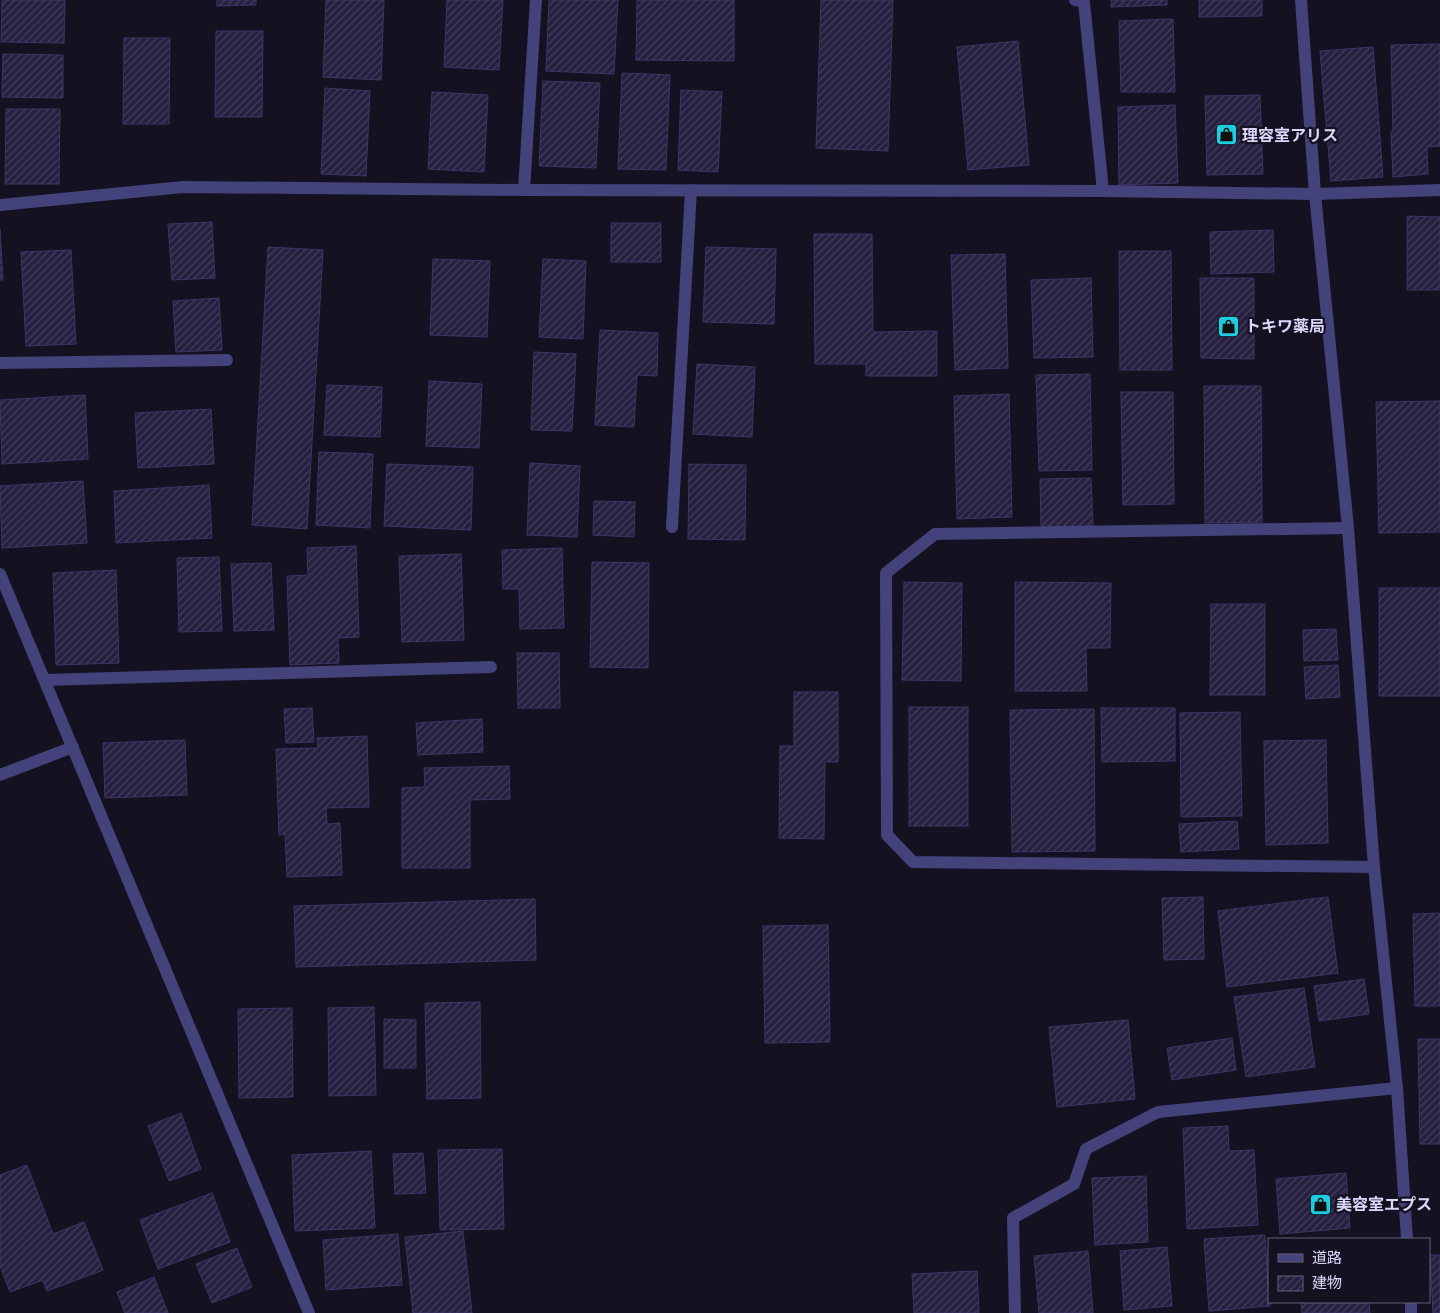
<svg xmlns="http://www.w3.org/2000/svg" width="1440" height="1313" font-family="Karla,'Noto Sans JP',sans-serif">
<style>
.building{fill:url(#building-hatch);stroke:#3f3469}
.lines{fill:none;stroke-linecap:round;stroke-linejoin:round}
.minor{stroke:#44427a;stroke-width:12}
.labels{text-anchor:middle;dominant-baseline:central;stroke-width:4.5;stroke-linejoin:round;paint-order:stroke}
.poi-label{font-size:16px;font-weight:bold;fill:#dbd7fa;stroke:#141121;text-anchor:start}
</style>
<defs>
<pattern id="building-hatch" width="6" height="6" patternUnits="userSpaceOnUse" patternTransform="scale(1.25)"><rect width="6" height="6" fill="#261f40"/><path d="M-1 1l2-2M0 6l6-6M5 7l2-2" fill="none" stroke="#453f5c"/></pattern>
</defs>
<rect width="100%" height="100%" fill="#141121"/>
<g class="building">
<path d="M2 0H65L64 43 1 42Z"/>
<path d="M217 0H256V5L217 6Z"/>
<path d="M326 0H384L381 80 323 77Z"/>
<path d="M447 0H503L499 70 444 67Z"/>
<path d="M549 0H618L614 74 546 71Z"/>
<path d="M637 0H734V61L636 60Z"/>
<path d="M821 0H893L888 151 816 148Z"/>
<path d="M1111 0H1167V5L1111 7Z"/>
<path d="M1199 0H1262V16L1199 17Z"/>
<path d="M1173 19 1175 92H1121L1119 21Z"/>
<path d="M216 31H263L262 117H215Z"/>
<path d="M124 38H170L169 124H123Z"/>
<path d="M1018 41 1029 165 968 170 957 47Z"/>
<path d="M1440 44V146L1427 147 1428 174 1393 177 1391 132H1393L1391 45Z"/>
<path d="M1373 47 1383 177 1331 181 1320 51Z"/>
<path d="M3 54 63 55V98L2 97Z"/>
<path d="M622 73 670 75 666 170 618 169Z"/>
<path d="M543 81 600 83 596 168 539 166Z"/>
<path d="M325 88 370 91 366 176 321 174Z"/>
<path d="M681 90 722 92 718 172 678 170Z"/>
<path d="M432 92 488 95 484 172 428 169Z"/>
<path d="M1260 95 1263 174 1207 175 1205 96Z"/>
<path d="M1175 105 1178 183 1119 185 1118 107Z"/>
<path d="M6 109H60L59 184H5Z"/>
<path d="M1407 216 1440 217V290H1407Z"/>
<path d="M212 222 215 278 172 280 168 224Z"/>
<rect x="611" y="223" width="50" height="39"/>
<path d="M0 229 3 280H0Z"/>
<path d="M1273 230 1274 272 1211 274 1210 232Z"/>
<path d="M814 234H872L873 332 937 331V376H866V364H815Z"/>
<path d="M268 247 323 250 307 529 252 525Z"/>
<path d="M706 247 776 249 774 324 703 322Z"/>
<path d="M71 250 76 344 26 346 21 252Z"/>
<path d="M1119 251H1171L1172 370H1120Z"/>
<path d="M1005 254 1008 368 955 370 951 255Z"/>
<path d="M433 259 490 261 487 337 430 335Z"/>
<path d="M543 259 586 261 583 339 539 337Z"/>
<path d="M1091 278 1093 357 1034 358 1031 280Z"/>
<path d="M1200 278H1254V359L1201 358Z"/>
<path d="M219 298 222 350 176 352 173 301Z"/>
<path d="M600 330 658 333 657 376 637 375 634 427 595 425Z"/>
<path d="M534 352 576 354 572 431 531 430Z"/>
<path d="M697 364 755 367 752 437 693 434Z"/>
<path d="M1090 374 1092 470 1039 471 1036 375Z"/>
<path d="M429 381 482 384 479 448 426 446Z"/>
<path d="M327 385 382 387 380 437 324 435Z"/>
<path d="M1204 386H1261L1262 522 1205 523Z"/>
<path d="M1121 392H1173L1174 504 1123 505Z"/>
<path d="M1009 394 1012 517 957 519 954 396Z"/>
<path d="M85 395 88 459 2 464 0 400Z"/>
<path d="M1440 401V532L1379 533 1376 402Z"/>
<path d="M211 409 214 464 138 468 135 413Z"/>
<path d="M319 452 373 454 370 528 316 525Z"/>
<path d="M530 463 580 466 577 537 527 535Z"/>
<path d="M387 464 473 467 471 530 384 526Z"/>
<path d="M689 464 746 465 745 540 688 539Z"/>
<path d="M1091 478 1093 526 1041 527 1040 479Z"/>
<path d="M83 481 87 543 2 548 0 486Z"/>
<path d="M209 485 212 538 116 543 114 491Z"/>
<path d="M594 501 635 502 634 537 593 535Z"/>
<path d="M356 546 359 637 338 638 339 663 290 665 287 576 308 575 307 548Z"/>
<path d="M562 548 564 628 520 629 519 589H503L502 550Z"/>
<path d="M461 554 464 640 402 642 399 556Z"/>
<path d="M219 557 222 631 179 632 177 558Z"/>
<path d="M592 562 649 563 648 668 590 667Z"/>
<path d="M271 563 274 630 234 631 231 564Z"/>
<path d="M116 570 119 663 56 665 53 573Z"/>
<path d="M904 582 962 583 961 681 902 680Z"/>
<path d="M1015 582 1111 583 1110 648H1086L1087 691H1015Z"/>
<rect x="1379" y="588" width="61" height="108"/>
<path d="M1211 604H1265V695H1210Z"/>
<path d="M1336 629 1338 660 1304 661 1303 630Z"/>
<path d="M517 653H559L560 708H518Z"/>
<path d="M1338 665 1340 697 1306 699 1304 667Z"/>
<path d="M794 692H838V762H825L824 839 779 838 780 746H794Z"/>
<rect x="909" y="707" width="59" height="119"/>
<path d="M312 708 314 742 286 743 284 709Z"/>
<path d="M1101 708H1175V761L1102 762Z"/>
<path d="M1094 709 1095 851 1012 852 1010 710Z"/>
<path d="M1240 712 1242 816 1181 817 1180 713Z"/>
<path d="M482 719 483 752 418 755 416 723Z"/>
<path d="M367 736 369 807 326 808 327 824 340 823 342 875 287 877 285 834 279 835 276 749 318 748 317 738Z"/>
<path d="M185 740 187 795 105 798 103 743Z"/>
<path d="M1326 740 1328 843 1266 845 1264 741Z"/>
<path d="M509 766 510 799 470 800V868H402V788L425 787 424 768Z"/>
<path d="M1237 821 1239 849 1181 852 1179 824Z"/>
<path d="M1203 897 1204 959 1164 960 1162 898Z"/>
<path d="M1328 897 1338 973 1227 987 1218 911Z"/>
<path d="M535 899 536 960 296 967 294 906Z"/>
<path d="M1440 913V1006H1415L1413 914Z"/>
<path d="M828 925 830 1042 765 1043 763 926Z"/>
<path d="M1364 979 1369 1014 1319 1021 1314 986Z"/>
<path d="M1304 988 1315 1067 1246 1077 1234 997Z"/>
<path d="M480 1002 481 1098 427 1099 425 1003Z"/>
<path d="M374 1007 376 1095 329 1096 328 1008Z"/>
<path d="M292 1008 293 1097 239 1098 238 1009Z"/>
<path d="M384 1019 416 1020V1068H384Z"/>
<path d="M1128 1020 1135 1099 1057 1107 1049 1027Z"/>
<path d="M1232 1038 1236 1070 1172 1080 1167 1048Z"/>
<path d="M1418 1039H1440V1144H1420Z"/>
<path d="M181 1113 201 1169 169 1181 148 1126Z"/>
<path d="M1228 1126 1229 1151 1254 1150 1258 1225 1187 1229 1183 1128Z"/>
<path d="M502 1149 504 1229 440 1230 438 1150Z"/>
<path d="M371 1151 375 1228 295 1231 292 1155Z"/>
<path d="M423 1153 426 1193 395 1194 393 1154Z"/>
<path d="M27 1165 53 1234 84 1222 103 1270 47 1291 43 1280 10 1292 0 1266V1175Z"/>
<path d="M1346 1173 1350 1228 1280 1234 1276 1179Z"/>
<path d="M1146 1176 1148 1242 1095 1245 1092 1178Z"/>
<path d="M212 1193 230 1242 158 1269 140 1220Z"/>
<path d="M463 1231 472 1313H413L405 1237Z"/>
<path d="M398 1234 402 1285 326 1290 323 1240Z"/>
<path d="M1265 1235 1269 1302H1270V1306L1209 1311 1204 1239Z"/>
<path d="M1167 1247 1172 1306 1124 1310 1120 1251Z"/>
<path d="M237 1248 252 1287 212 1303 196 1264Z"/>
<path d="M1088 1251 1093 1313H1039L1034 1256Z"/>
<path d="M1430 1255H1440V1313H1433Z"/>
<path d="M977 1271 979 1313H914L912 1274Z"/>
<path d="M154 1277 168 1313H125L117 1292Z"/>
<path d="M1301 1302H1369L1370 1313H1302Z"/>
</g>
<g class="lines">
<g class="minor">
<path d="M1075 0 1084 2 1103 191"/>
<path d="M1301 0 1315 194 1348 528 1374 867 1397 1088 1407 1239"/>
<path d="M524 190 536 0"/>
<path d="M0 205 183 187 524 190 1103 191 1315 194 1440 190"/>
<path d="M0 363 227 360"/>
<path d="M672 527 691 190"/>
<path d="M1348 528 935 534 886 573 887 835 913 862 1374 867"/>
<path d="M0 574 309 1313"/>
<path d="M45 680 491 667"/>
<path d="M0 775 73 747"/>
<path d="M1411 1302V1313"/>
<path d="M1015 1313 1013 1218 1074 1184 1086 1149 1158 1112 1397 1088"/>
</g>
</g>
<defs>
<symbol id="shop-square" viewBox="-11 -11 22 22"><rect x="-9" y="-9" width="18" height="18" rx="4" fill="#1dccdf" stroke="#141121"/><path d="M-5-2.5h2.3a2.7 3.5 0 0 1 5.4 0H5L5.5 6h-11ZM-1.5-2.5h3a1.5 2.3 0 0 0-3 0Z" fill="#111"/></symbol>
</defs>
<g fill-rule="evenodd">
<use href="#shop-square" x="1214" y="122" width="25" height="25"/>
<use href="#shop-square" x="1216" y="314" width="25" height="25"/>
<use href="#shop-square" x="1308" y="1192" width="25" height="25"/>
</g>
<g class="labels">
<g class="poi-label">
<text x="1242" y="135">理容室アリス</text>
<text x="1245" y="326">トキワ薬局</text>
<text x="1336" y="1204">美容室エプス</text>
</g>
</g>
<rect x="1268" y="1238" width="162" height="65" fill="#141121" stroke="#646078"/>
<rect x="1278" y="1254" width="25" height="8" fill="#44427a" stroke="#646078"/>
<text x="1312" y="1263" font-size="15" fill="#dbd7fa">道路</text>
<rect x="1278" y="1276" width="25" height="15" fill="url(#building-hatch)" stroke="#646078"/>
<text x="1312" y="1288" font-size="15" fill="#dbd7fa">建物</text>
</svg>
